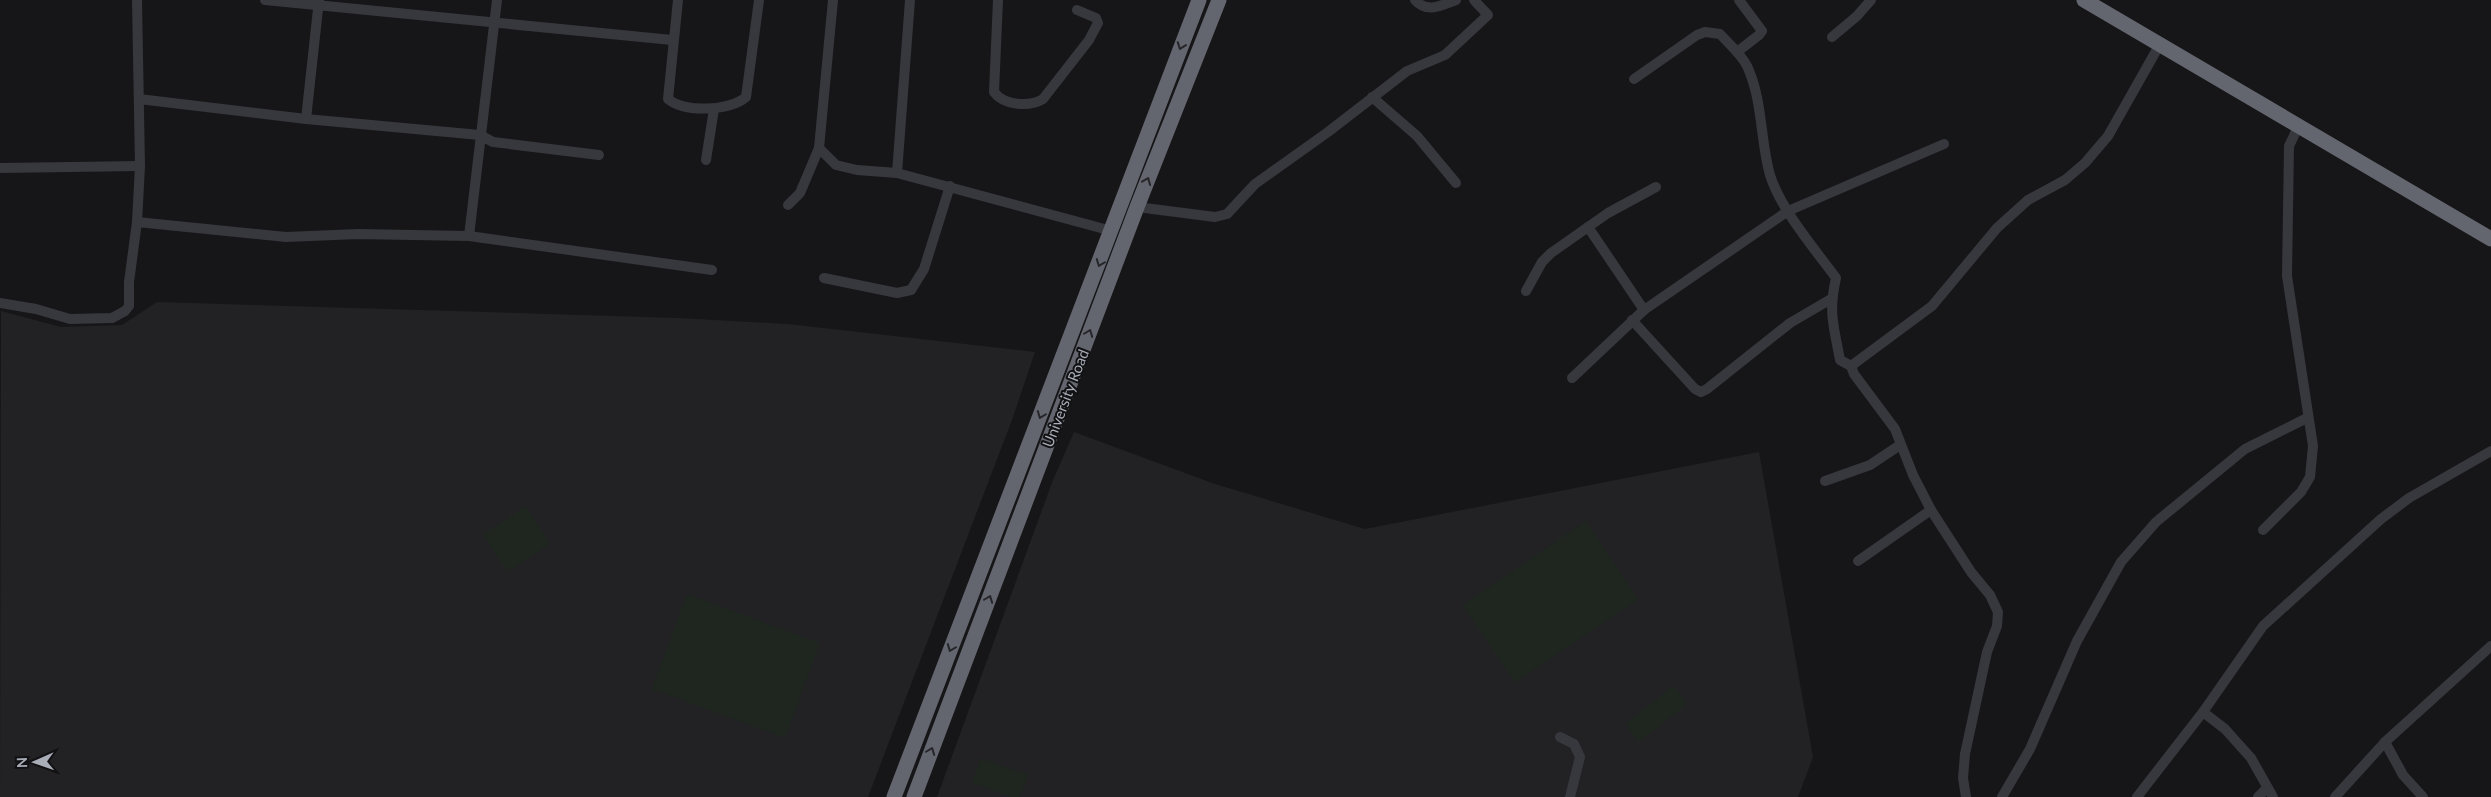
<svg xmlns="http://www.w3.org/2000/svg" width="2491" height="797" font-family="Lato,sans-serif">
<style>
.built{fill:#222225}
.garden{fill:#1e261f}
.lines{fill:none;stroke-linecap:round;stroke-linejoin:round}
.minor{stroke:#37383d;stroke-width:10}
.highway{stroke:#63666e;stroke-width:15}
.oneway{stroke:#26262a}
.labels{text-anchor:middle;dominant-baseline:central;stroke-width:4;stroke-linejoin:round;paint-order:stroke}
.street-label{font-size:15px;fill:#a8adb8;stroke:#111113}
</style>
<rect width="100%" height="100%" fill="#161618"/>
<g class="built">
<path d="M157 302 678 318 788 324 1035 352 1012 420 868 797H0L1 311 61 327 122 325Z"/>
<path d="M1074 432 1215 484 1365 529 1759 452 1813 757 1798 797H937L1053 480Z"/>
</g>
<g class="garden">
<path d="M526 506 550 544 507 572 483 534Z"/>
<path d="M1586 521 1638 599 1515 683 1462 605Z"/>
<path d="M687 594 820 643 785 738 652 689Z"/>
<path d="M1673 686 1687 704 1639 742 1625 724Z"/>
<path d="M981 758 1028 775 1020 797H1011L972 783Z"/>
</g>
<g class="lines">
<g class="minor">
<path d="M265 0 672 40"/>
<path d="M678 0 668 99C684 113 730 111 746 97L759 0"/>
<path d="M833 0 819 148 836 165 857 170 897 173 910 0"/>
<path d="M998 0 994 92C1004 106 1030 107 1043 99L1089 40 1098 23 1096 18 1077 10"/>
<path d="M1415 0C1427 14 1442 5 1456 0"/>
<path d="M1832 37 1857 16 1871 0"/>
<path d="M1737 52 1759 35 1762 31 1739 0"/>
<path d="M1634 79 1697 35 1705 32 1720 34C1729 44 1741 54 1747 66 1763 100 1760 140 1770 175 1781 210 1814 248 1836 278 1828 314 1834 326 1840 360L1851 366"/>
<path d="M1372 97 1417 136 1456 183"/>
<path d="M139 99 306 119 480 135 493 142 599 155"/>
<path d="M306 119 319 0"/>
<path d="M706 160 714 109"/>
<path d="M0 168 140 166"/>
<path d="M897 173 1112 231"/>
<path d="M788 205 800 193 819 148"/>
<path d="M1137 207 1215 217 1227 214 1255 184 1328 132 1407 71 1445 55 1488 15 1474 0"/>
<path d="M137 222 286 237 358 234 469 236 712 270"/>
<path d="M1588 227 1644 310"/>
<path d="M469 236 497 0"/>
<path d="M824 278 897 293 911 290 924 269 950 186"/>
<path d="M1526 291 1542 262 1551 253 1608 213 1656 187"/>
<path d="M0 303 36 309 70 319 112 318 125 311 129 306V282L137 222 140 166 137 0"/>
<path d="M1632 320 1695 389 1701 392 1707 389 1790 323 1831 299"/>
<path d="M1572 378 1644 310 1788 211 1944 144"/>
<path d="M1825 481 1870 465 1900 445"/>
<path d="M2263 530 2301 492 2310 477 2313 446 2287 276 2289 146 2298 127"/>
<path d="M1858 561 1931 510"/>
<path d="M2203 712 2225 729 2251 758 2273 797"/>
<path d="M1560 737 1574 744 1580 757 1570 797"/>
<path d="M2385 742 2403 775 2423 797"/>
<path d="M1966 797 1963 778 1965 754 1987 652 1997 626 1998 612 1990 595 1971 572 1931 510 1913 475 1895 429 1854 374 1851 366 1932 306 1997 228 2028 200 2065 180 2085 163 2108 136 2160 44"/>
<path d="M2002 797 2030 749 2077 641 2121 562 2156 522 2245 449 2307 418"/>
<path d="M2137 797 2203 712 2263 626 2381 519 2409 498 2491 451"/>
<path d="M2258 797 2267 788"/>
<path d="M2335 797 2385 742 2491 646"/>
</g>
<g class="highway">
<path d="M2084 0 2491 239"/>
<path d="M894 797 1199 0"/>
<path d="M914 797 1137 207 1219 0"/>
</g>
</g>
<defs><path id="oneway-chevron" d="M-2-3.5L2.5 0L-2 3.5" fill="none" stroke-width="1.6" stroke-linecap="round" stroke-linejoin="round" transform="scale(1.25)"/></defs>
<g class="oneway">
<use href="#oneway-chevron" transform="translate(1181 46) rotate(110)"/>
<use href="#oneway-chevron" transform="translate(1147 181) rotate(-68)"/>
<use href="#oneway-chevron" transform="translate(1100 263) rotate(111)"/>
<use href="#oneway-chevron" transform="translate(1089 333) rotate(-69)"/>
<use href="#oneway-chevron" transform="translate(1041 415) rotate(111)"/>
<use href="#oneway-chevron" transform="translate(989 599) rotate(-69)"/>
<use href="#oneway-chevron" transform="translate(951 648) rotate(111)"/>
<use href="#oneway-chevron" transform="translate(931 751) rotate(-69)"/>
</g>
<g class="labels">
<g class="street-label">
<text transform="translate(1065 398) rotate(-69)">University Road</text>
</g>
</g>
<g transform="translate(35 762) rotate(268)" stroke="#111113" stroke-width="4" paint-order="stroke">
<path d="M0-4L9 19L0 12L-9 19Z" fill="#a8adb8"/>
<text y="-8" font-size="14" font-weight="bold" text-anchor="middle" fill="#a8adb8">N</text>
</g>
</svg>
